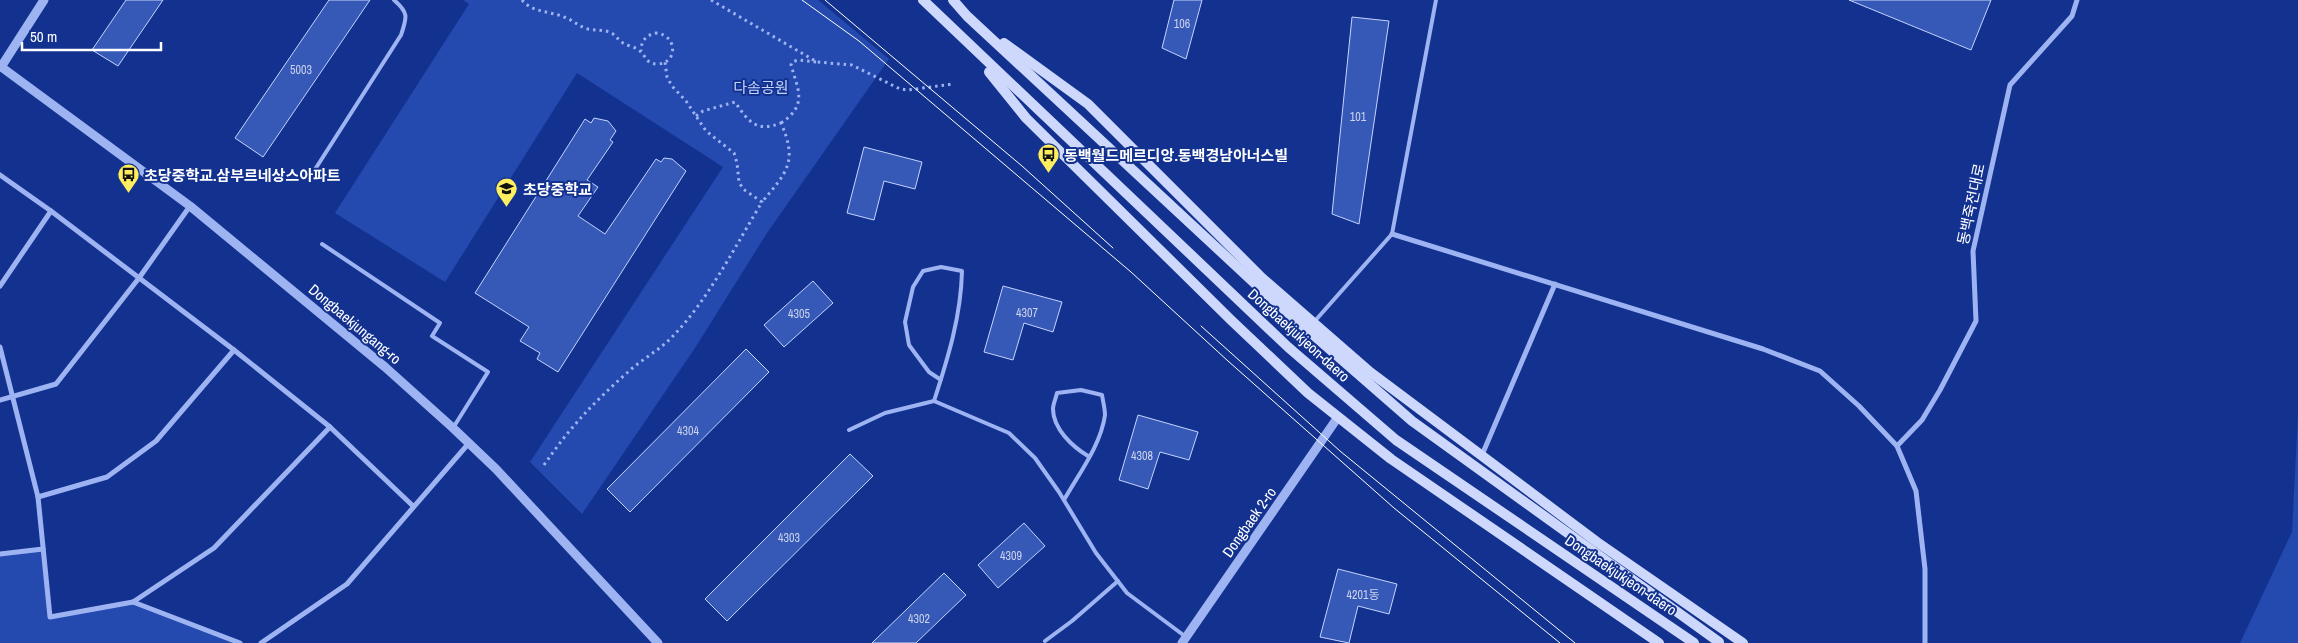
<svg xmlns="http://www.w3.org/2000/svg" width="2298" height="643" font-family="'Archivo Narrow','Noto Sans KR',sans-serif">
<style>
.green{fill:#2449af}
.building{fill:#3658b7;stroke:#c5d4fd}
.lines{fill:none;stroke-linecap:round;stroke-linejoin:round}
.path{stroke:#9eb4f2;stroke-width:3;stroke-dasharray:2.5 4;stroke-linecap:butt}
.service{stroke:#9eb4f2;stroke-width:4}
.minor{stroke:#9eb4f2;stroke-width:5}
.tertiary{stroke:#9eb4f2;stroke-width:9}
.secondary{stroke:#cdd8fc;stroke-width:10}
.tram{stroke:#fff;stroke-width:1}
.labels{text-anchor:middle;dominant-baseline:central;stroke-width:4;stroke-linejoin:round;paint-order:stroke}
.number-label{font-size:12px;fill:#cdd5ed}
.park-label{font-size:15px;fill:#c5d4fd;stroke:#133290}
.poi-label{font-size:15px;font-weight:bold;fill:#fff;stroke:#133290;text-anchor:start}
.street-label{font-size:15px;fill:#fff;stroke:#133290}
</style>
<rect width="100%" height="100%" fill="#133290"/>
<g class="green">
<path d="M463 0H818L889 59 767 233 695 348 582 514 530 462 723 167 577 73 445 282 335 213 469 4Z"/>
<path d="M2298 414V643H2240L2292 532Z"/>
<path d="M43 549 50 617 133 602 240 643H0V554Z"/>
</g>
<g class="building">
<path d="M126 0H163L118 66 92 50Z"/>
<path d="M329 0H370L263 157 235 138Z"/>
<path d="M1174 0H1202L1186 59 1162 48Z"/>
<path d="M1849 0H1991L1971 50Z"/>
<path d="M1352 17 1389 21 1359 224 1332 214Z"/>
<path d="M594 118 608 121 616 131 610 140 613 142 587 180 598 187 578 216 605 234 656 159 661 162 664 158 672 159 686 171 558 372 537 359 540 353 520 341 529 327 475 293 585 119 591 123Z"/>
<path d="M864 147 922 162 915 189 884 181 874 220 847 213Z"/>
<path d="M813 281 833 303 784 347 764 325Z"/>
<path d="M1003 286 1062 302 1053 332 1024 323 1013 360 984 352Z"/>
<path d="M746 349 769 372 630 512 607 489Z"/>
<path d="M1138 415 1198 432 1189 460 1160 452 1148 489 1119 480Z"/>
<path d="M850 454 873 476 727 621 705 599Z"/>
<path d="M1024 523 1045 546 998 588 978 565Z"/>
<path d="M1338 569 1397 584 1389 614 1358 606 1349 643 1320 637Z"/>
<path d="M944 573 966 595 916 643H872Z"/>
</g>
<g class="lines">
<g class="path">
<path d="M522 0C533 13 550 11 564 17 573 20 579 27 588 29 596 31 604 29 611 33 616 35 618 40 623 43 628 46 636 47 640 51 646 56 646 64 657 64 678 64 678 35 656 33 646 35 641 41 641 51"/>
<path d="M711 0 817 62 852 65 900 89 908 90 953 84"/>
<path d="M696 116 703 111 735 102C748 121 756 133 781 123 798 162 787 172 762 202"/>
<path d="M781 123C808 105 798 90 791 65L792 62 798 60 817 62"/>
<path d="M544 465C570 427 594 402 628 372 642 359 660 350 673 336 708 300 736 245 762 202L743 189 739 182 737 163 734 153 706 131 686 101 672 86 667 77 665 62"/>
</g>
<g class="service">
<path d="M314 171 401 35C407 17 409 13 394 0"/>
<path d="M322 244 440 323 432 336 488 372 453 428"/>
<path d="M1314 322 1392 234 1436 0"/>
<path d="M934 401C948 358 961 316 962 271L941 267 923 271 913 287 905 322 909 345 929 372 941 380"/>
<path d="M849 430 885 413 934 401 1009 433 1035 458 1059 492 1096 553 1127 593 1186 637"/>
<path d="M1064 500C1078 475 1101 445 1105 415 1105 409 1103 401 1102 395L1081 390 1057 393C1056 398 1053 404 1053 409 1053 429 1073 447 1088 456"/>
<path d="M1045 641 1072 621 1118 581"/>
</g>
<g class="minor">
<path d="M0 175 51 211 234 350 330 427 413 506"/>
<path d="M1392 234 1763 349 1820 371 1859 406 1897 446 1916 491 1925 569V643"/>
<path d="M0 286 51 211"/>
<path d="M0 347 38 497 50 617 133 602 240 643"/>
<path d="M0 400 56 384 139 278 190 206"/>
<path d="M1897 446 1922 420 1940 390 1976 321 1973 251 2010 85 2072 16 2077 0"/>
<path d="M1482 455 1555 284"/>
<path d="M38 497 107 477 156 441 234 350"/>
<path d="M0 554 43 549"/>
<path d="M133 602 214 548 330 427"/>
<path d="M261 643 347 584 469 443"/>
</g>
<g class="tertiary">
<path d="M0 66 190 206 385 367 453 428 496 469 658 643"/>
<path d="M1 67 44 0"/>
<path d="M1182 643 1338 417"/>
</g>
<g class="secondary">
<path d="M923 0 1288 347 1396 440 1694 643"/>
<path d="M953 0 967 16 1262 290 1412 421 1719 642"/>
<path d="M1004 43 1088 104 1262 278 1370 372 1597 542 1743 643"/>
<path d="M989 72 1026 118 1232 321 1308 393 1391 459 1659 643"/>
</g>
<g class="tram">
<path d="M802 0 859 41 1131 272 1228 361 1394 508 1560 643"/>
<path d="M825 0 1022 166 1113 248"/>
<path d="M1201 326 1340 451 1575 643"/>
</g>
</g>
<defs>
<symbol id="bus-pin" viewBox="-11 -11 22 30"><path d="M0 17L-7.5 6A9.5 9.5 0 1 1 7.5 6Z" fill="#ffef5f" stroke="#133290"/><path d="M-5-6H5V4H4V6H2V4H-2V6H-4V4H-5ZM-3.5-4V0h7V-4ZM-3.5 1.2v1.5H-2V1.2ZM2 1.2v1.5H3.5V1.2Z" fill="#111"/></symbol>
<symbol id="school-pin" viewBox="-11 -11 22 30"><path d="M0 17L-7.5 6A9.5 9.5 0 1 1 7.5 6Z" fill="#ffef5f" stroke="#133290"/><path d="M0-5L7-2L0 1L-7-2ZM-4 1L0 2.5L4 1V4Q0 6-4 4Z" fill="#111"/></symbol>
</defs>
<g fill-rule="evenodd">
<use href="#bus-pin" x="1036" y="142" width="25" height="34"/>
<use href="#bus-pin" x="116" y="162" width="25" height="34"/>
<use href="#school-pin" x="494" y="176" width="25" height="34"/>
</g>
<g class="labels">
<g class="number-label">
<text x="1182" y="24">106</text>
<text x="301" y="70">5003</text>
<text x="1358" y="117">101</text>
<text x="1027" y="313">4307</text>
<text x="799" y="314">4305</text>
<text x="688" y="431">4304</text>
<text x="1142" y="456">4308</text>
<text x="789" y="538">4303</text>
<text x="1011" y="556">4309</text>
<text x="1363" y="595">4201동</text>
<text x="919" y="619">4302</text>
</g>
<g class="park-label">
<text x="761" y="87">다솜공원</text>
</g>
<g class="poi-label">
<text x="1064" y="155">동백월드메르디앙.동백경남아너스빌</text>
<text x="144" y="175">초당중학교.삼부르네상스아파트</text>
<text x="523" y="189">초당중학교</text>
</g>
<g class="street-label">
<text transform="translate(1971 204) rotate(-78)">동백죽전대로</text>
<text transform="translate(355 324) rotate(40)">Dongbaekjungang-ro</text>
<text transform="translate(1299 335) rotate(42)">Dongbaekjukjeon-daero</text>
<text transform="translate(1249 522) rotate(-55)">Dongbaek 2-ro</text>
<text transform="translate(1621 575) rotate(34)">Dongbaekjukjeon-daero</text>
</g>
</g>
<path d="M22 42v8h139v-8" fill="none" stroke="#ffffff" stroke-width="2.5"/>
<text x="30" y="42" font-size="15" fill="#ffffff" stroke="#133290" stroke-width="4" paint-order="stroke">50 m</text>
</svg>
